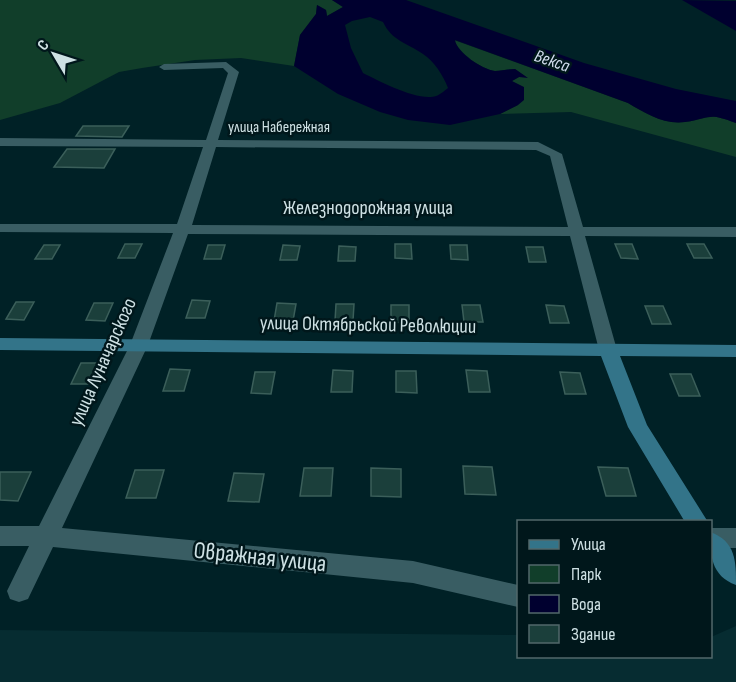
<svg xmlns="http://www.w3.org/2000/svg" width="736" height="682" font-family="'Sofia Sans Condensed',sans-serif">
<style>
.built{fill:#062c31}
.green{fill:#113e2a}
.water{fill:#00002f;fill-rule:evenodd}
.building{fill:#1b3f3b;stroke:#3b5f5a;stroke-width:1.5}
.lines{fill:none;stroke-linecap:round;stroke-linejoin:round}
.street{fill:#395d63;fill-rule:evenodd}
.secondary{fill:#337489;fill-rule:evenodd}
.labels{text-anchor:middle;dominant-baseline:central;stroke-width:5;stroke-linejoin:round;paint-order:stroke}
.far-street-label{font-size:16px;fill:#cee1e4;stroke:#00171b}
.far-water-label{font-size:18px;font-style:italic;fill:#d2deef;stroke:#00171b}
.street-label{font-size:20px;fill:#cee1e4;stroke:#00171b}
.near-street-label{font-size:24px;fill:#cee1e4;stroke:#00171b}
</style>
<rect width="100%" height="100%" fill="#002126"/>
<path class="built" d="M736 626V682H0V630L518 635V656H710L711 637Z"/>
<g class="green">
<path d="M0 0H332L343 7 327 16 326 10 317 5 316 14 300 35 294 66 241 58 195 60 142 68 119 72 60 103 0 120Z"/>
<path d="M454 40 628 103C645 113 664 125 685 122 712 118 707 112 736 123V157L571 112 500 114 518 105 512 81 519 77H526L515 69C509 69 501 71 495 71 481 69 459 53 454 40Z"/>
</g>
<g class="water">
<path d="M332 0H406L584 63 676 89 736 101V123C707 112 712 118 685 122 664 125 645 113 628 103L455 40C457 53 482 69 495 71 502 71 509 69 515 69L528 78 519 77 512 81 524 87V100L518 105 500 114 450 125 408 120 380 112 338 94 294 66 300 35 316 14 317 5 326 10 327 16 343 7ZM370 17 383 22C392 41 407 43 423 54 434 61 443 75 448 88 445 90 440 95 436 96 419 102 379 81 363 73L351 48 345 25 352 21Z"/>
<path d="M682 0 736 1V31Z"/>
</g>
<g class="building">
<path d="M83 126H129L122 137 76 136Z"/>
<path d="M67 149H115L104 168 54 167Z"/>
<path d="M125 244H142L135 258H118Z"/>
<path d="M395 244H411L412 259 395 258Z"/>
<path d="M615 244H632L638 259 621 258Z"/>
<path d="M687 244H704L712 258H694Z"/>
<path d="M44 245H60L52 259H35Z"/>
<path d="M208 245H225L221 259H204Z"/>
<path d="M283 245 300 246 297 260H280Z"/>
<path d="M450 245H467L468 260 451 259Z"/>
<path d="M339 246 356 247 355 261H338Z"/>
<path d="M526 247H543L546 262H529Z"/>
<path d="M192 300 210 301 205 318H186Z"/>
<path d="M16 302H34L24 320 6 319Z"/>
<path d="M94 303H113L105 321 86 320Z"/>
<path d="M277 303 296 304 293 321H274Z"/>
<path d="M336 304H354L353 321H335Z"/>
<path d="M391 305H409V323L391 322Z"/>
<path d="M462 305H480L483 322H464Z"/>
<path d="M546 305 564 306 569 323H550Z"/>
<path d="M645 306H663L671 324H652Z"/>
<path d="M81 363H101L92 384H71Z"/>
<path d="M170 369 190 370 184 391H163Z"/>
<path d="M333 370 353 371 352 392H331Z"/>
<path d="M466 370 487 371 490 392H469Z"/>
<path d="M396 371H416L417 393 396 392Z"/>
<path d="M255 372H275L271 394 251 393Z"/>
<path d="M560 372 580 373 586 394H565Z"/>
<path d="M670 374H691L700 396H679Z"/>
<path d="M463 466 492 467 496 495 465 494Z"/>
<path d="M598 467 628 468 636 496H606Z"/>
<path d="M304 468H333L331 496H300Z"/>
<path d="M371 468 401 469V497L371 496Z"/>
<path d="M135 470H164L156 498H126Z"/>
<path d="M0 472H31L18 501 0 500Z"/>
<path d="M234 473 264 474 259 502 228 501Z"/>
</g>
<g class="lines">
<g class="street">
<path d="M226 62 239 72 218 140 538 142 562 154 583 227H736V237L585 236 617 350 614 354H602L599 350 570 236 188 234 148 345 62 528 413 561 518 585V607L413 583 53 547 28 599 19 602 10 599 7 591 29 546H0V526H39L130 345 173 233 0 232V224H177L203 147 0 146V138L206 140 228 73 223 68 164 70 159 67 164 64ZM216 147 536 150 550 156 568 227 192 225Z"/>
<rect x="710" y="528" width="26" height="20"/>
</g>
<g class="secondary">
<path d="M0 338 736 345V357L620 356 647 425 708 522H685L628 427 601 356 0 350Z"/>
<path d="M710 532C736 541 736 562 736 585 711 576 710 555 710 532Z"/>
</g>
</g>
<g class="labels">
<g class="far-street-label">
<text x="279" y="127">улица Набережная</text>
</g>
<g class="far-water-label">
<text transform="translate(552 61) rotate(19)">Векса</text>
</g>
<g class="street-label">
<text x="368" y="208">Железнодорожная улица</text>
<text transform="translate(368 325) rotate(1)">улица Октябрьской Революции</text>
<text transform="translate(103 362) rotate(-66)">улица Луначарского</text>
</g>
<g class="near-street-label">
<text transform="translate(260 557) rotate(6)">Овражная улица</text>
</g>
</g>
<rect x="517" y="520" width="195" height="138" fill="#00171b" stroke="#52686b" stroke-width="1.5"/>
<rect x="529" y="540" width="30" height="9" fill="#337489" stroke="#52686b" stroke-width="1.5"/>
<text x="571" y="550" font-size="18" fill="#cee1e4">Улица</text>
<rect x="529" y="565" width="30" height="18" fill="#113e2a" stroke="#52686b" stroke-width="1.5"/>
<text x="571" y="580" font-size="18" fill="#cee1e4">Парк</text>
<rect x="529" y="595" width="30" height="18" fill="#00002f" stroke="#52686b" stroke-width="1.5"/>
<text x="571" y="610" font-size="18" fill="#cee1e4">Вода</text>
<rect x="529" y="625" width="30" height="18" fill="#1b3f3b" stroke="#52686b" stroke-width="1.5"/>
<text x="571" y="640" font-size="18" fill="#cee1e4">Здание</text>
<g transform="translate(54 54) rotate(309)" stroke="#00171b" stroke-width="4.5" paint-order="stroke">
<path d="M0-4.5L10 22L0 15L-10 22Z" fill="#cee1e4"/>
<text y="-9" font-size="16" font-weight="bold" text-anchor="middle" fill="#cee1e4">С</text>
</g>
</svg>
